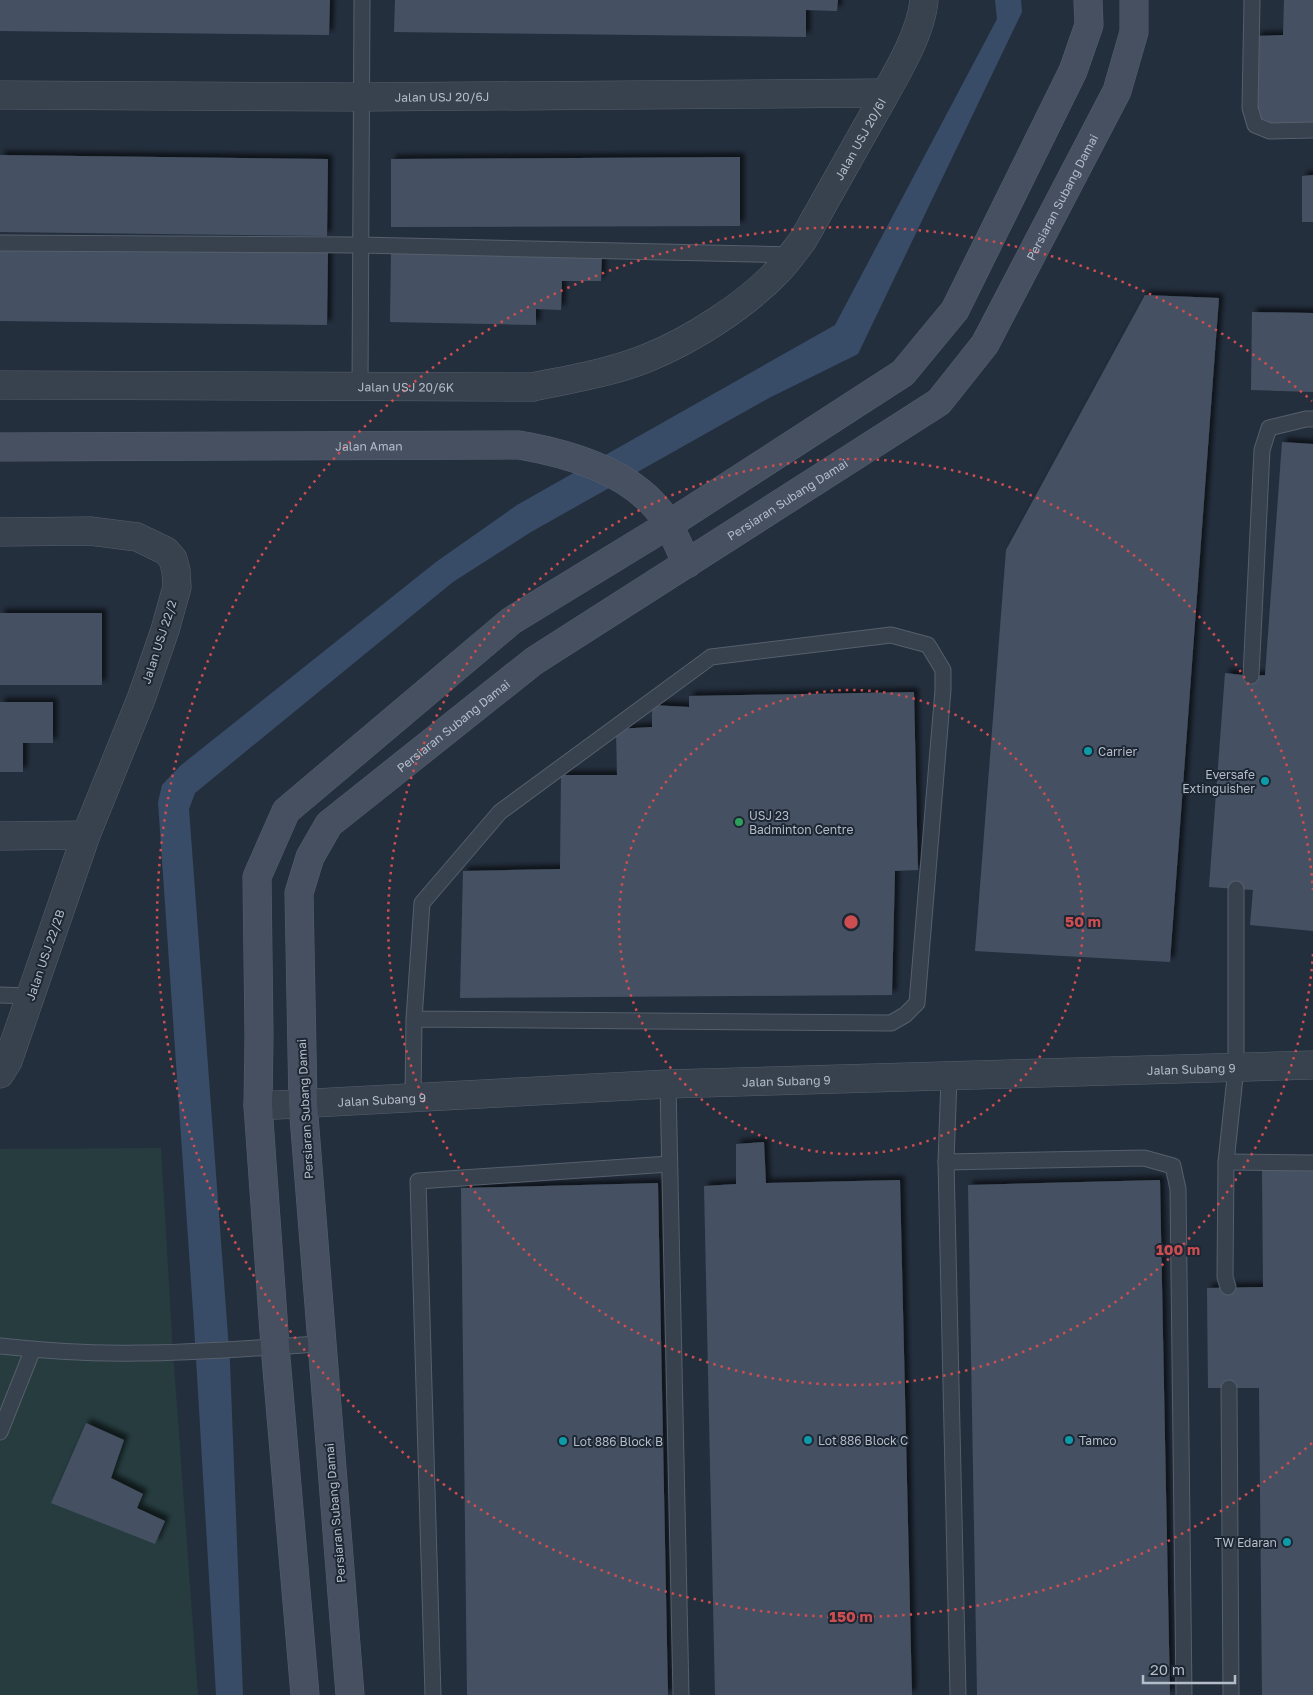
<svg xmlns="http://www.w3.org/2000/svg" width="1313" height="1695" font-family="'Golos Text',sans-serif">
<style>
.green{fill:#263c3f}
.water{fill:#394c67}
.building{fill:#455162;filter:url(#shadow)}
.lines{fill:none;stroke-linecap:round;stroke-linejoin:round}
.lane-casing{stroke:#565f6c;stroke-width:17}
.street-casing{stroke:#565f6c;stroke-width:29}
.secondary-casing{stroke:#565f6c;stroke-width:29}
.lane{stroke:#38414e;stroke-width:15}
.street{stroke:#38414e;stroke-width:28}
.secondary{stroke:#465061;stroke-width:28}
.ring{fill:none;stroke:#ce4d50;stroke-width:2.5;stroke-dasharray:2.5 5}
.culture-dot{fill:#0f9aa8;stroke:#1d2633;stroke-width:2}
.leisure-dot{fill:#2e9e5b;stroke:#1d2633;stroke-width:2}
.labels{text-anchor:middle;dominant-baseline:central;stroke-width:4;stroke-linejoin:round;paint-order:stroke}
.street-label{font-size:12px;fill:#b4bcc9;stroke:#1d2633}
.poi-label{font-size:12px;fill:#b4bcc9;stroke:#1d2633;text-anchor:start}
.centre{fill:#ce4d50;stroke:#1d2633;stroke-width:2.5}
.ring-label{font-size:15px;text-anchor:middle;font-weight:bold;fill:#ce4d50;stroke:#1d2633;stroke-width:4;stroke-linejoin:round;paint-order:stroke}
</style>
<defs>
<filter id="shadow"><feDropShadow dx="4.5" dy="-4.5" stdDeviation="2.5" flood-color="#0009"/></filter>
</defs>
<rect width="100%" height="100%" fill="#242f3e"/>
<path class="green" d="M161 1148 173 1352 198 1695H0V1149Z"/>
<path class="water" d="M995 0H1021L1022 12 858 354 769 398 531 532 453 582 195 793 189 809 230 1363 243 1695H216L194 1325 158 802 162 785 180 766 436 562 517 505 835 325 997 19Z"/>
<g class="building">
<path d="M0 0H330L329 35 0 31Z"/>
<path d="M395 0H838L837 11 806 10V37L394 32Z"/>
<path d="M1284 0H1313V127L1272 129 1257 117 1256 36 1283 35Z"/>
<path d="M0 155 328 159 327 236 0 232Z"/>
<path d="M740 157V226L391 227V159Z"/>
<path d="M1313 175V222H1302V176Z"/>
<path d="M0 248 328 252 327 325 0 321Z"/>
<path d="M391 251 602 255 601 281H562L561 310 536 309V325L390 322Z"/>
<path d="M1145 295 1219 298 1170 962 975 951 1006 550Z"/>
<path d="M1252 312 1313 313V392L1251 390Z"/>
<path d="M1282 442 1313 444V931L1250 925 1253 890 1209 887 1225 673 1251 676 1265 675Z"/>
<rect x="0" y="613" width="102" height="72"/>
<path d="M914 692 918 870 895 871 892 995 460 998 463 871 560 869 561 775H617L616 729 652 727V705L689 707V696Z"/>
<path d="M0 702H53V743H23V772H0Z"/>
<path d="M764 1142 766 1183 900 1180 912 1695H715L704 1186 736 1184V1144Z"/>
<path d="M1313 1167V1695H1262L1259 1388H1208L1207 1288 1263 1287 1262 1168Z"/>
<path d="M1160 1180 1170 1695H977L968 1185Z"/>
<path d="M658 1183 668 1695H467L461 1188Z"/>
<path d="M86 1423 124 1440 111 1478 143 1494 137 1508 165 1521 155 1544 51 1503Z"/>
</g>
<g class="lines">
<defs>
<g id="lane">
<path d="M1252 0 1250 108 1255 125 1270 131 1313 130"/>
<path d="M0 243 361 245 791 255"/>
<path d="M360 387 362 0"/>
<path d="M1251 676 1262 450 1269 428 1306 419H1313"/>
<path d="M0 995 31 996"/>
<path d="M949 1077 946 1162 958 1695"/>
<path d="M668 1084 681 1695"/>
<path d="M413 1098 414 1019 422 903 500 812 711 657 891 635 928 645 943 670V690L917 1003 905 1015 891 1023 414 1019"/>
<path d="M946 1162 1144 1158 1173 1166 1178 1189 1184 1695"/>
<path d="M1226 1162 1313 1163"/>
<path d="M1228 1287 1225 1277 1226 1162 1236 1068V889"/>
<path d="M0 1346C46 1351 91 1354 138 1353 199 1353 260 1347 321 1344"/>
<path d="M1229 1388 1231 1695"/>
<path d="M0 1432 33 1349"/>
<path d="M433 1695 418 1181 669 1164"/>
</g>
<g id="street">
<path id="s1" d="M0 95 361 97 885 93"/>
<path id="s2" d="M0 385 533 387C571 379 610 373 647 358 692 340 746 305 779 270 788 261 795 250 803 240 827 197 851 155 875 112 892 81 921 36 924 0"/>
<path d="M0 532 90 531 137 537 166 551 173 559 176 571 177 587 165 630 141 699 86 835 8 1061 0 1074"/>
<path d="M0 836 86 835"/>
<path id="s3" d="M258 1106 668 1084 1313 1065"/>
</g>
<g id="secondary">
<path id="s4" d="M0 447 519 445C566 453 623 469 656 507 670 523 678 545 687 564"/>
<path d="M305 1695 275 1346 258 1106 259 1036 257 877 286 811 511 621 668 525 903 373 955 310 1073 71 1089 25 1088 0"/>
<path id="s5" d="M350 1695 303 1104 299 893 310 857 329 824 534 661 939 402 985 344 1117 91 1134 32V0"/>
</g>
</defs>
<use href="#lane" class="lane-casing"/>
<use href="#street" class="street-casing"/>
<use href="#secondary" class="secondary-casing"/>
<use href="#lane" class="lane"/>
<use href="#street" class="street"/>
<use href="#secondary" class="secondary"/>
</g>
<g class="ring">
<circle cx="851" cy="922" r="232"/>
<path d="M1313 954A463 463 0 1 1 1313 890"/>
<path d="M1312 1443A695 695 0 1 1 1312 401"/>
</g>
<g class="culture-dot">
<circle cx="1088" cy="751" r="5"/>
<circle cx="1265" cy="781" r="5"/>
<circle cx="808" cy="1440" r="5"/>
<circle cx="1069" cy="1440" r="5"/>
<circle cx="563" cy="1441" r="5"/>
<circle cx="1287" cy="1542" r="5"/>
</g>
<circle class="leisure-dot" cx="739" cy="822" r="5"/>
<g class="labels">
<g class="street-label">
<text stroke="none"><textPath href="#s1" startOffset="442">Jalan USJ 20/6J</textPath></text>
<text stroke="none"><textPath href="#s2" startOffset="965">Jalan USJ 20/6I</textPath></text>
<text stroke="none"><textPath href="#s5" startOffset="1862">Persiaran Subang Damai</textPath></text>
<text stroke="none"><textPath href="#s2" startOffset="406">Jalan USJ 20/6K</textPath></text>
<text stroke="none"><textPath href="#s4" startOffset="369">Jalan Aman</textPath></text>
<text stroke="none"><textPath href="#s5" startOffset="1442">Persiaran Subang Damai</textPath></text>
<text transform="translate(159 642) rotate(-72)">Jalan USJ 22/2</text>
<text stroke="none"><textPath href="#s5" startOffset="1038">Persiaran Subang Damai</textPath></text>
<text transform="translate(45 955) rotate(-71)">Jalan USJ 22/2B</text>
<text stroke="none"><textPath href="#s3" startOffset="934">Jalan Subang 9</textPath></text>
<text stroke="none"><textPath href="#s3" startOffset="529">Jalan Subang 9</textPath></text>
<text stroke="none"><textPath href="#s3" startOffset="124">Jalan Subang 9</textPath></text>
<text transform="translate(305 1109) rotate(-93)">Persiaran Subang Damai</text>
<text transform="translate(335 1513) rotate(-95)">Persiaran Subang Damai</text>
</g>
<g class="poi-label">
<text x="1098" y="751">Carrier</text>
<text x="1255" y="774" text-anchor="end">Eversafe<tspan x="1255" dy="14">Extinguisher</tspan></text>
<text x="749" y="815">USJ 23<tspan x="749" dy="14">Badminton Centre</tspan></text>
<text x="818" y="1440">Lot 886 Block C</text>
<text x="1079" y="1440">Tamco</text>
<text x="573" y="1441">Lot 886 Block B</text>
<text x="1277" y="1542" text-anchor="end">TW Edaran</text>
</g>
</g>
<circle cx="851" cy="922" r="8" class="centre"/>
<g class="ring-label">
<text x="1083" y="927">50 m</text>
<text x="1178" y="1255">100 m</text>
<text x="851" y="1622">150 m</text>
</g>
<path d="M1143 1675v8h92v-8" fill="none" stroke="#b4bcc9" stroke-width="2.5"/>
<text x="1150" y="1675" font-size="15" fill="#b4bcc9" stroke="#1d2633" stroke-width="4" paint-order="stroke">20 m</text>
</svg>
